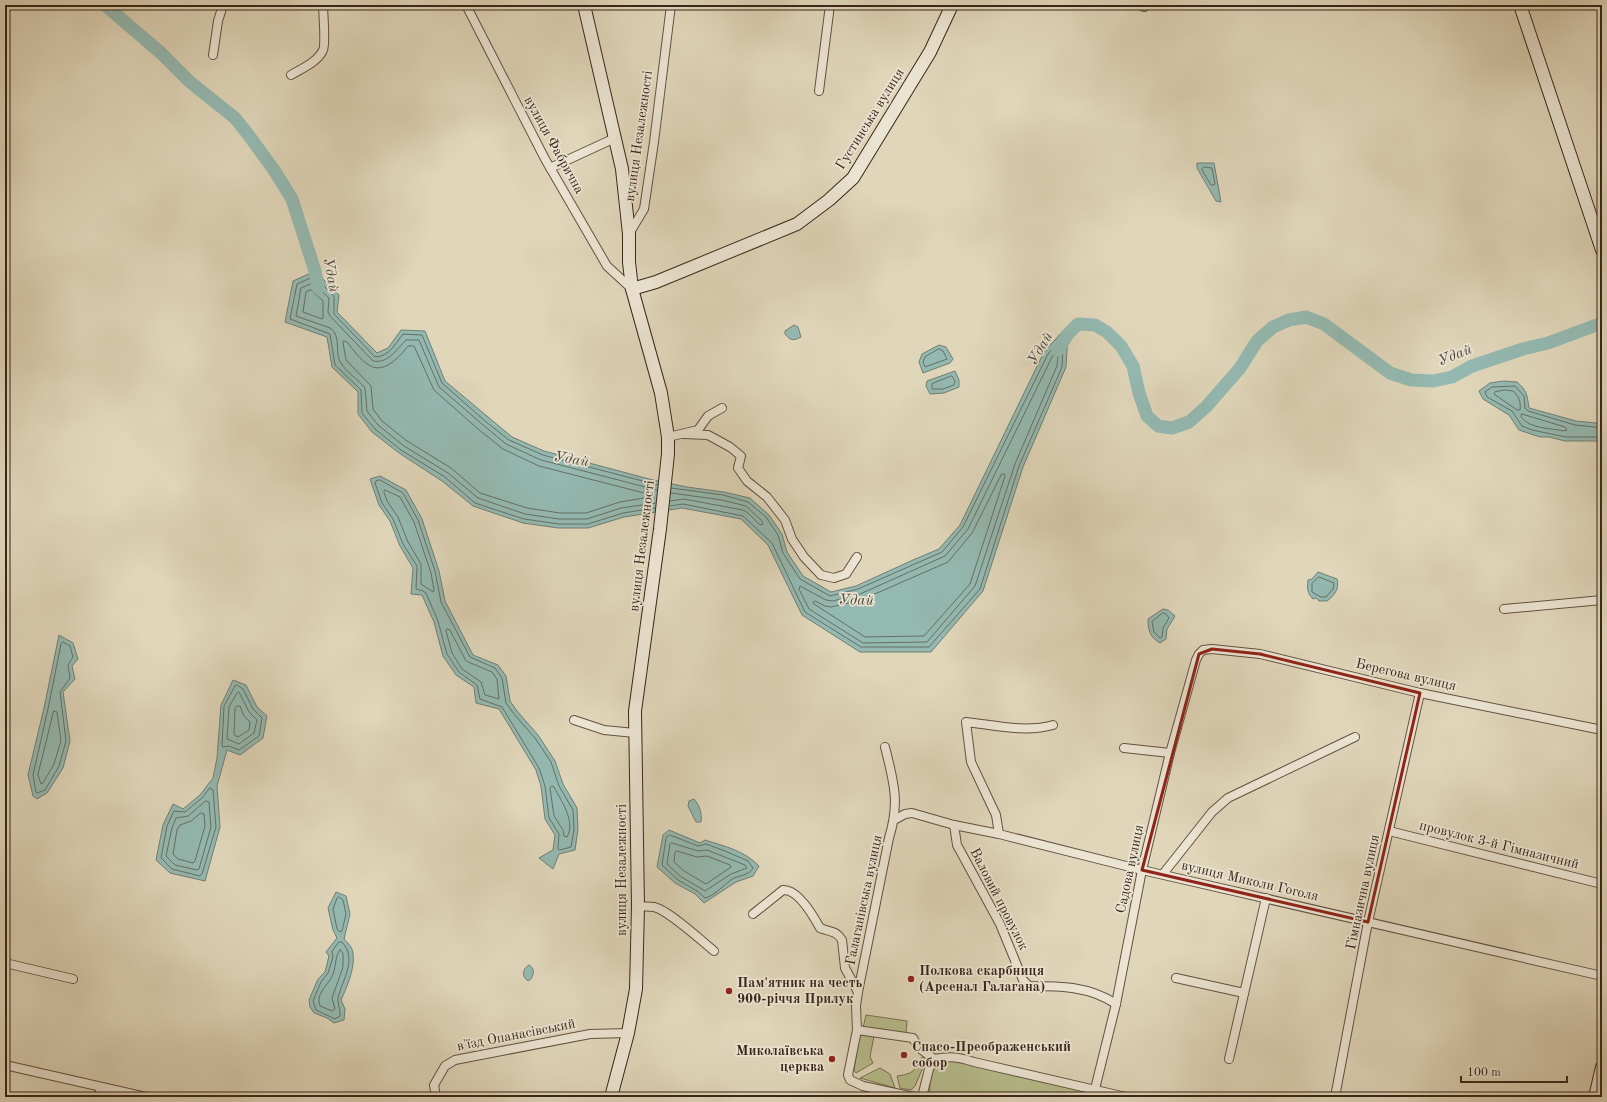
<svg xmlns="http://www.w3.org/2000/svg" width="1607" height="1102" font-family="'Old Standard TT',serif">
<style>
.green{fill:#b7bd8c;stroke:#787152}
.water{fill:#94b9b1;stroke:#707e74}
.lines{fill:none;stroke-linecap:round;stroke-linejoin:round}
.shore{stroke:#666f64;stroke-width:1}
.river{stroke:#94b9b1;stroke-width:13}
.street-casing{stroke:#635140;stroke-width:10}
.secondary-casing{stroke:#392518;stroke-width:14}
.street{stroke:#ebe4d2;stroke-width:8}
.secondary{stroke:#ebe4d2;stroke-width:12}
.marked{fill:none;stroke:#8f2418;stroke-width:3;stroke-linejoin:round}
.poi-dot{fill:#8f2418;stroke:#ebe4d2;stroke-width:1.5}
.labels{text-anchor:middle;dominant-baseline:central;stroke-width:3.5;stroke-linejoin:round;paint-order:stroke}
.street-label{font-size:14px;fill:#392518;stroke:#ebe4d2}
.poi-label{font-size:14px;font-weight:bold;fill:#392518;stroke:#ebe4d2;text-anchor:start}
.water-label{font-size:15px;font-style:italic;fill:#504a3e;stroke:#ebe4d2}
</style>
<rect width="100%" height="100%" fill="#e0d6ba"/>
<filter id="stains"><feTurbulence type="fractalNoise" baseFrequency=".005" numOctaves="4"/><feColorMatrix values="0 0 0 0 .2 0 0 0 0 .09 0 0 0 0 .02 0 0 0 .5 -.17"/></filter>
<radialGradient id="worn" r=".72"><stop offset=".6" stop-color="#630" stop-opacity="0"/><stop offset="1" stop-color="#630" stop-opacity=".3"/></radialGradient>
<g class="green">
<path d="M866 1015 907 1021 906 1035 863 1028Z"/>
<path d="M860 1033 874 1036 870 1057 873 1063 856 1073 854 1070Z"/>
<path d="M922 1057 927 1058 915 1086 911 1090 900 1088 897 1076C913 1074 915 1071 922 1057Z"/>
<path d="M948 1059 1088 1092V1097H930C929 1082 930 1061 948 1059Z"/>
<path d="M880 1068 890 1074 895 1088 860 1078Z"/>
</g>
<g class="water">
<path d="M1197 163H1214L1221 202 1216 201 1197 168Z"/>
<path d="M315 271 339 295 337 312 377 353 388 348 401 330 425 331 445 381 512 437 544 451 653 480 687 487 724 492 750 498 769 515 782 534 787 552 803 576 831 592 856 586 913 560 939 549 960 525 1044 352 1063 331 1068 334 1066 367 1023 467 983 591 931 652H860L802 615 768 545 741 519 682 508 624 517 588 528H558L523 523 473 506 442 481 399 453 372 432 358 414V392L332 367 327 337 285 322 293 281Z"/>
<path d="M794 325 798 327 801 337C793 341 791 341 785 334V331Z"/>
<path d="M939 345 946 347 953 359 950 363 923 373 919 362 922 354Z"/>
<path d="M955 371 959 380V387L944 393 930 394 926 386 927 381Z"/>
<path d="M1504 381 1517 382C1527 391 1527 394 1529 408L1576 421 1596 423 1602 427V441H1565L1549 437H1540L1519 430 1509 415 1483 399 1479 391 1490 383Z"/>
<path d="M380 476 406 490 422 519 439 571 445 601 473 655 498 665 506 676 510 701 517 711 538 735 555 761 563 784 577 808 578 829 575 850 559 854 553 869 539 858 553 850 555 835 545 819 541 786 536 770 499 709 476 703 474 687 456 675 443 656 434 622 422 595 411 594 413 568 400 546 390 521 379 505 370 479Z"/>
<path d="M1318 572 1337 579C1340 588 1334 596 1327 601H1319L1316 598 1313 599C1307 593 1307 588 1308 580L1312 579Z"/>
<path d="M1163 609 1168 610 1175 616 1167 629 1166 639 1160 643C1150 637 1148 631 1148 619Z"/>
<path d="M59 635 73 643 78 659 72 666 75 679 63 692 70 741 63 768 47 793 37 799 33 796 28 775 44 708Z"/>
<path d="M233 680 246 685 257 707 267 716 263 738 240 755 227 750 217 786 220 827 205 881 170 873 156 860 163 825 173 804 183 809 200 795 213 778 217 758 221 705Z"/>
<path d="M694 799C700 806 702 813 701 822H696L688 806 689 801Z"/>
<path d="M669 830 700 843 705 840C724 846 745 851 759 866L753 876 736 882 704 903 695 894 675 883 657 867 663 835Z"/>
<path d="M336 892 346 896 350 914 344 939C347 942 350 945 352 949 357 964 347 987 341 1000L345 1009 344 1020 334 1023 327 1018 314 1013 310 1007 309 1000 318 979 325 972 329 956 326 952 337 938 333 930 328 908Z"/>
<path d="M529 965C535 969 534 973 531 979L528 981 524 977C523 971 524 968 529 965Z"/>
</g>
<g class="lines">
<g class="shore">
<path d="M1204 167 1212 168 1215 184 1214 185H1211L1202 170Z"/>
<path d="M311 290 323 301V317L322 319 303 312 306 292Z"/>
<path d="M344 341 347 342C353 349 360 360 369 365 384 375 400 356 408 346H414L434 390 478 429 503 449 539 466 648 494 650 497 620 502 586 513H560L527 508 480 493 451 468 407 441 382 421 373 409 371 386 346 360 343 343Z"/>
<path d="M939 349 943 351 947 359 925 367 923 362 925 357Z"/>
<path d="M1055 354 1058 355 1057 366 1015 464 975 586 927 642 863 643 809 609 799 589 800 586 826 600 833 601 860 594 945 556 968 529 1052 357Z"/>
<path d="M952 376 955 381 954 385 943 389H932V384Z"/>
<path d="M1505 390 1513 391C1519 396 1521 402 1520 410H1517L1494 394 1495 392Z"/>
<path d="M1522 414 1565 427 1567 430 1564 431C1550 428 1530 429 1521 417Z"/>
<path d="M1602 430 1595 427 1575 425 1528 411 1525 408 1524 396 1515 386 1492 387 1485 392 1487 397 1512 411 1522 426 1532 430 1566 437H1602"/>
<path d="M1002 474H1004L1005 476 970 584 924 636 865 637 814 604 813 602 815 601 825 606 831 607 861 600 948 562 972 533Z"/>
<path d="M380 480 403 493 418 520 435 571 441 602 470 657 495 668 502 678 506 703 514 714 535 738 551 762 559 786 573 810 574 829 571 847 560 850 558 849 559 834 549 818 545 786 539 768 502 707 480 699 477 685 459 672 447 654 438 621 426 593 423 591 416 589 417 566 403 544 393 519 382 503 375 483 376 481Z"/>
<path d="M385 490 400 497 414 522 431 573 434 590 433 592 421 584V564L408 542 398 517 387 501 384 492Z"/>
<path d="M670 501 684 499 743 510 748 513 760 525 763 524 762 521 746 506 722 500 671 493"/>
<path d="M656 503 621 508 587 519H559L525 514 478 498 448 473 404 446 378 425 367 411 365 388C358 379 346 372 341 363 334 353 342 336 330 328L296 316 301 288 313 283 329 298 328 312 330 316 373 361C388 364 397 349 406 340H419L439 387 482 424 506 444 541 460 657 490"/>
<path d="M670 506 683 504 743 516 772 543 805 612 861 647H929L980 589 1019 466 1062 367 1063 341H1060L1048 354 963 527 942 552 858 589 830 596 800 579 783 553 778 535 766 517 748 502 723 495 671 488"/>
<path d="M655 508 623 513 588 524H559L524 519 475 503 445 477 401 450 375 429 362 413 361 390 335 365 330 334 290 319 297 284 313 277H315L334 296V314L375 357C389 357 396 343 403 334L422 335 442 383 485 421 509 440 543 455 658 485"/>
<path d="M1319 577 1334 583 1333 589 1326 597H1321L1312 592V584Z"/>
<path d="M1163 613 1166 614 1169 618 1163 628 1162 637 1160 638 1154 632 1152 622Z"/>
<path d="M447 629 450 630 466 661 492 672 497 679 499 699 485 695 481 682 462 669 452 653 446 631Z"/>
<path d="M63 642 70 646 73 657 68 665 70 678 60 692 66 741 59 766 45 790 37 793 36 792 33 775 48 709 61 644Z"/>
<path d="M237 685 243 689 253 709 262 718 259 736 239 750 229 746 223 747 222 745 224 706 235 686Z"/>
<path d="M239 692 249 712 257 720 254 733 239 744 227 739 229 707 237 693Z"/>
<path d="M237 706H240L244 716 250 722 249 730 238 737 234 735 235 709Z"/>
<path d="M54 711 57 712 61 741 54 764 43 783 41 784 38 775Z"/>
<path d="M552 786 554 787C561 800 576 822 567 837L564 836 563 830 554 816 550 788Z"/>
<path d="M210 788 213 790 216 827 202 874 200 876 172 869 161 858 167 826 174 811 185 812 202 798Z"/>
<path d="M206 801 209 802 211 827 199 869 197 870 175 865 166 856 172 828 176 818 188 816Z"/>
<path d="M201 813 204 814 205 826 195 861 193 863 178 859 173 854 177 830 180 825 191 821Z"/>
<path d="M670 835 698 846 706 844 725 851 748 861 753 868C749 875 742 875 734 878 724 884 716 895 705 898L697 891 678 880 662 865 666 838Z"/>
<path d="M672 843 698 851 707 850 745 865 747 868 731 874 705 891 680 876 667 864 670 844Z"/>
<path d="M677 851 697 857 707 856 730 865 731 867 706 884 684 871 674 862 675 852Z"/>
<path d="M339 897 343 900 346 914 342 931 340 932 337 929 333 909 337 898Z"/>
<path d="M339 942H342C358 959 342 980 338 998 337 1003 341 1010 340 1016L335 1019 316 1010 313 1001 321 982 328 973 333 957 332 952Z"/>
<path d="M340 950 343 953V967L332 998 335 1009 332 1011 320 1006C315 993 329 985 333 974 336 967 335 955 340 950Z"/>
</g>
<g class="river">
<path d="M105 5 161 53 190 82 235 118 247 133 274 170 292 199 315 271 318 288"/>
<path d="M1058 350 1068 334 1078 324 1095 325 1107 332 1121 346 1133 366 1139 393 1147 416 1158 426 1172 428 1189 422 1206 407 1240 368 1257 341 1273 327 1289 320 1306 317 1324 324 1390 373 1411 380 1433 381 1452 377 1472 366 1523 349 1548 343 1602 323"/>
</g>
<defs>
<g id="street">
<path d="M466 5 545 159 607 266 632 289"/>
<path d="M1140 5 1144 7 1147 5"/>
<path d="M213 55 218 21 223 5"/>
<path d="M291 75C301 69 318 62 323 50 326 44 323 13 323 5"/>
<path d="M819 91 830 5"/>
<path d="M550 168 615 138"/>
<path d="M629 234 644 209 654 142 671 5"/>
<path d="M683 434 708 435 730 447 741 456 738 468 747 481 767 497 785 520 792 539 804 557 821 575 834 578 846 574 857 557"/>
<path d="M668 437 698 430 708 416 722 408"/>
<path d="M1504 609 1602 600"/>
<path d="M574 720 604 730 635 733"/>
<path d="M885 747C894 783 900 802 889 838L858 992 856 1006 857 1030 848 1075 850 1080 863 1086 914 1097"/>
<path d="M1124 748 1170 753"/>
<path d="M894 820 905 814 912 813 954 825 999 834 1142 870 1602 976"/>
<path d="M954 825 957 845 1000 924 1023 980 1029 986C1060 986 1089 986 1116 1004"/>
<path d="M1389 831 1602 884"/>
<path d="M999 834 996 815 971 762 966 722C994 725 1025 733 1053 725"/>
<path d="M1163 874 1212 812 1228 798 1355 737"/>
<path d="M638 906C643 907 649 906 654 907 668 910 702 941 714 951"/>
<path d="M753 914 783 890C798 889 814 917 820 928 829 932 836 930 842 940L845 968 858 992"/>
<path d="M5 963 73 979"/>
<path d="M1176 978 1244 993"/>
<path d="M857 1030 913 1038 918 1047 934 1059"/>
<path d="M1229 1059 1266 898"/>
<path d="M5 1065 146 1097"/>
<path d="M99 1097 101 1087"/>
<path d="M436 1097 434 1085 445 1066 455 1060 590 1034 628 1033"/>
<path d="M922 1097 929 1069 934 1059C951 1056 958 1057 974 1062L1126 1097"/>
<path d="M1093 1097 1116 1004 1142 870 1170 753 1196 660 1199 654 1203 650 1212 649 1260 654 1420 693 1602 730"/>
<path d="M1335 1097 1368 922 1420 693"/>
</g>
<g id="secondary">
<path d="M584 5 622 169 629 234V262L632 289 661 393 668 437V454L660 529 635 711 638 906 636 989 628 1033 611 1097"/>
<path d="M1520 5 1602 250"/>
<path d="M632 289 656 282 797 224 829 200 853 178 930 52 952 5"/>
<path d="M1595 1097 1602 1067"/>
</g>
</defs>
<use href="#street" class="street-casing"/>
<use href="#secondary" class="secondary-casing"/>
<use href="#street" class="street"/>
<use href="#secondary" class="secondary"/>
</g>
<path class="marked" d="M1212 649 1260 654 1420 693 1368 922 1142 870 1199 654Z"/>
<g class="poi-dot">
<circle cx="911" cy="979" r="4"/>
<circle cx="729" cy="991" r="4"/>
<circle cx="904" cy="1055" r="4"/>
<circle cx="832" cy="1059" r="4"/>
</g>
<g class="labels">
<g class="street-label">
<text transform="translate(870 119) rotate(-58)">Густинська вулиця</text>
<text transform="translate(639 136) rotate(-82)">вулиця Незалежності</text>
<text transform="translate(554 145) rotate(61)">вулиця Фабрична</text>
<text transform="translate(642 546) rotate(-83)">вулиця Незалежності</text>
<text transform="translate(1406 675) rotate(13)">Берегова вулиця</text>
<text transform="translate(1499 845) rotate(14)">провулок 3-й Гімназичний</text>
<text transform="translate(1130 869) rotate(-78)">Садова вулиця</text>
<text transform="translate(622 870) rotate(-90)">вулиця Незалежності</text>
<text transform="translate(1250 881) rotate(13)">вулиця Миколи Гоголя</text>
<text transform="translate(1363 892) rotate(-78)">Гімназична вулиця</text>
<text transform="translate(999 899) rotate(63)">Валовий провулок</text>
<text transform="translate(864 900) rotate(-78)">Галаганівська вулиця</text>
<text transform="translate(516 1035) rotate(-11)">в'їзд Опанасівський</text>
</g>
<g class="poi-label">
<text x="919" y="971">Полкова скарбниця<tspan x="919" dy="16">(Арсенал Галагана)</tspan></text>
<text x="737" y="983">Пам'ятник на честь<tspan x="737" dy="16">900-річчя Прилук</tspan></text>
<text x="912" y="1047">Спасо-Преображенський<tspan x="912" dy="16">собор</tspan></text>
<text x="824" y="1051" text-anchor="end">Миколаївська<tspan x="824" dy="16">церква</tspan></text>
</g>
<g class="water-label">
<text transform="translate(330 275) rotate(79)">Удай</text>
<text transform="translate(1041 349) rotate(-60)">Удай</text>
<text transform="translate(1455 356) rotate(-22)">Удай</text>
<text transform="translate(571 460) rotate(9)">Удай</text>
<text transform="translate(856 601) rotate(1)">Удай</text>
</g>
</g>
<rect width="1607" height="1102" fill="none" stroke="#e0d6ba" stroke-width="20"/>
<rect x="6" y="6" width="1595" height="1090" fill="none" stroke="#392518" stroke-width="2"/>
<rect x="10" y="10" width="1587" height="1082" fill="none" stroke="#392518"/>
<path d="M1461 1076v6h106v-6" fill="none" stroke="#392518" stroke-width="2"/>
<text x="1467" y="1076" font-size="12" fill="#392518" stroke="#ebe4d2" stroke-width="3" paint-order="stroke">100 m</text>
<rect width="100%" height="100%" filter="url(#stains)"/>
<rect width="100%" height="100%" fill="url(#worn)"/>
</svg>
